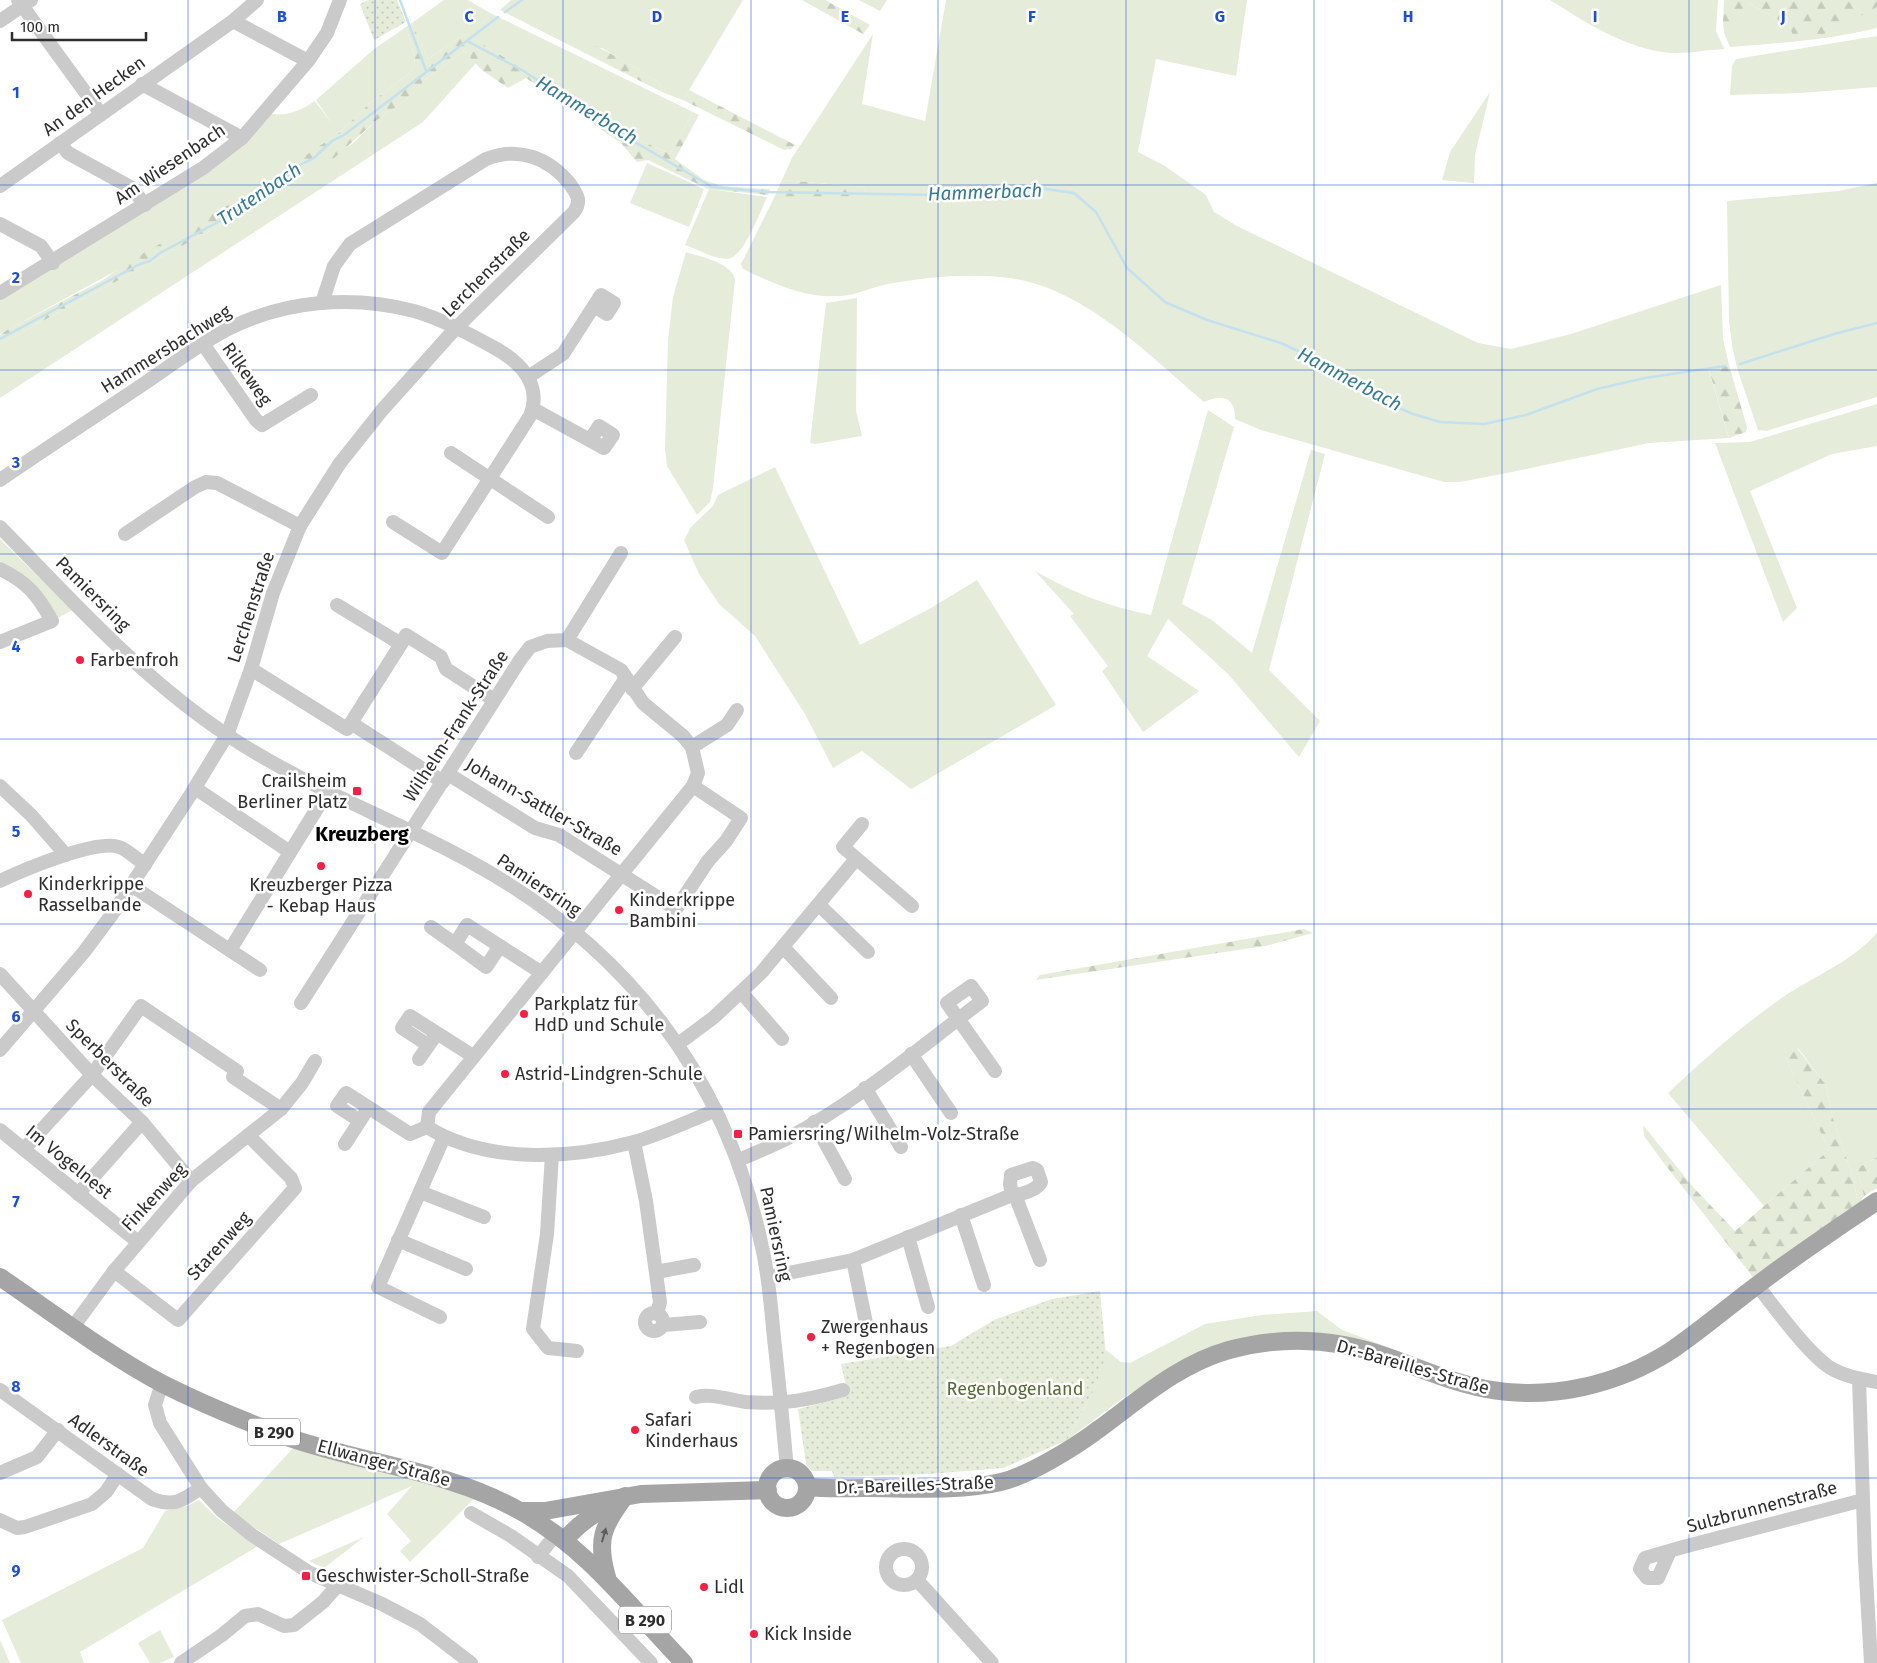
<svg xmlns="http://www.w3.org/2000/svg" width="1877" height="1663" font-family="'Fira Sans',sans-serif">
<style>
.green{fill:#e5ecd9}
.forest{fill:url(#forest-firs)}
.park{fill:url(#park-dots)}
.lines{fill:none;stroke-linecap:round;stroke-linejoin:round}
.stream{stroke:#c3e1ee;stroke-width:2.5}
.minor{stroke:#cacaca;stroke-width:14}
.major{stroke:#a5a5a5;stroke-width:18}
.oneway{fill:#5d5d5d}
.grid{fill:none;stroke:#1d4ed8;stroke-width:1;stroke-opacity:0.55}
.poi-dot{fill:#f32043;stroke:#fff;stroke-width:2}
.labels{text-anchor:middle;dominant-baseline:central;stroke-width:5;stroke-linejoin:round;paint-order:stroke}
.shield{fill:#fff;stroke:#6c6c6c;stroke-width:1}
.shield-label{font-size:16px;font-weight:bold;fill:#2d2d2d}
.street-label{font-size:18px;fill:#2d2d2d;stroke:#fff}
.poi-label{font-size:18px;fill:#2d2d2d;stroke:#fff;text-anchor:start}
.park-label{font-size:18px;fill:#556c37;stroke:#fff}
.water-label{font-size:19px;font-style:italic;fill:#357995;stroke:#fff}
.quarter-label{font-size:20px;font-weight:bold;fill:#000;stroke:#fff}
.grid-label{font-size:16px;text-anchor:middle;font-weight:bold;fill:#1d4ed8;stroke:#fff;stroke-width:5;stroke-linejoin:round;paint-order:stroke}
</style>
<defs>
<pattern id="forest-firs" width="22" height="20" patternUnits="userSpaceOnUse" patternTransform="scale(1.25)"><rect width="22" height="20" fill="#e5ecd9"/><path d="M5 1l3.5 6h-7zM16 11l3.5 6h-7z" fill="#c5cbbb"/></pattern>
<pattern id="park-dots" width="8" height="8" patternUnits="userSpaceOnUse" patternTransform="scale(1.25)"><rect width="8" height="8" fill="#e5ecd9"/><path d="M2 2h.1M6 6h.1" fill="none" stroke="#c5cbbb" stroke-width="1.8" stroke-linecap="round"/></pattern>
</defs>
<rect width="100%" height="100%" fill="#fff"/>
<g class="green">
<path d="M444 0H468L490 13 693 112 670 154C597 122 534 74 465 34L428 59 412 23Z"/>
<path d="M511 0H743L683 100 662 92 660 83 602 48H586L583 52 500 10Z"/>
<path d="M859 0H887L880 11Z"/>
<path d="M946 0H1247L1236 76 1156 59 1138 152 1165 166 1206 195 1214 212 1237 226 1478 343 1511 349 1571 334 1721 285 1723 339 1729 365 1709 371 1729 438 1649 443 1512 472 1460 482H1444L1261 430 1235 419C1235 396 1222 394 1204 402 1149 355 1083 287 1009 278 970 273 926 277 888 284 872 287 857 295 841 296 807 299 772 283 743 269L741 264 773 200 865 197 866 187 782 180 792 158 873 34 862 104 925 121Z"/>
<path d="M1550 0H1718L1716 31 1724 49C1704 50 1682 55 1662 52 1620 45 1585 22 1550 0Z"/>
<path d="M1750 4 1789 26 1794 38 1877 7V28C1829 40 1779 43 1730 47L1724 33 1723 22H1736Z"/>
<path d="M406 27 415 57 414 67 407 75 370 103 339 133 255 195 0 334V295L146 207 269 113C284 118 302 110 315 101L332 124 316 100 373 50Z"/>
<path d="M1877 36V87L1801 93 1730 95 1732 66 1736 59Z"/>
<path d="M464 51 476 63 423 122 0 398V344L282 192 310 169 352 144 377 120 406 100 427 78Z"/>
<path d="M1490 92 1475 155 1474 183 1442 180 1450 152Z"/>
<path d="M647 163 704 189 689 227 630 203Z"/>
<path d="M1877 183V397L1766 431 1758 430 1737 368 1732 345 1729 321 1727 201 1838 191Z"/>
<path d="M709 189 767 197C760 212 744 258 727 259 714 259 697 249 685 245Z"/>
<path d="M686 252C700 257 732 262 735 280L713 488 710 502 697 515 667 466 665 449 668 340 673 297Z"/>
<path d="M857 298 856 411 862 436 815 444 810 443 826 303Z"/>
<path d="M1877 404V446L1832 454 1750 491 1797 608 1783 622 1715 443 1750 442Z"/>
<path d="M1208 410 1234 427 1182 604 1212 620 1252 653 1311 450 1325 454 1269 670 1320 721 1299 757 1228 674 1168 619 1147 656 1199 691 1143 732 1102 671 1108 666 1070 616 1074 614 1035 571C1074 593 1107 606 1151 615Z"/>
<path d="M775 467 860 645 931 608 977 580 1056 705 911 789 862 751 833 768 805 714 755 636 719 604 699 574 684 540 691 527 713 506 718 495Z"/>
<path d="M0 539 72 610 56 619 14 570 0 561Z"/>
<path d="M1877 933V1157L1857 1168 1864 1196 1858 1206 1854 1180 1833 1118 1826 1085 1798 1048 1786 1059 1829 1150 1764 1206 1668 1093C1705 1058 1744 1024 1786 995 1817 975 1852 961 1877 933Z"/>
<path d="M1643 1125 1701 1197 1670 1163 1663 1162 1644 1136Z"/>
<path d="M1317 1311 1342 1330 1436 1365 1437 1369 1326 1336 1179 1363 1126 1396 1067 1440 1095 1388 1106 1350 1121 1362 1130 1363 1205 1324 1262 1315Z"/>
<path d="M296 1445 476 1497 410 1562 400 1551 411 1541 387 1514 412 1486 279 1544 233 1513Z"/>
<path d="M199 1500 216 1517 258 1546 80 1652 84 1663H21L2 1620 143 1548 165 1511 187 1506Z"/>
<path d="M364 1537 324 1568 309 1561Z"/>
<path d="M160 1630 174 1657 160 1663H150L138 1643Z"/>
<path d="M0 1640 10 1663H0Z"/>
</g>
<g class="forest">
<path d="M802 0H825L870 25 863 34Z"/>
<path d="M1724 0H1877V7L1830 33 1794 38 1789 26 1750 4 1736 23 1723 22Z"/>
<path d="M412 23 428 59 465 34C534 73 597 122 670 154L693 112 699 115 675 159 704 180 722 186 770 189 768 195 708 189 648 160 637 162 621 143 526 78 508 88 483 71 464 51 427 78 406 100 377 120 334 158 310 169 282 192 0 344V335L7 330 103 280 128 262 253 191 339 133 370 103 407 75 414 67 415 57 406 27Z"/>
<path d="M596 46 619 58 660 83 662 92 583 52 586 48Z"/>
<path d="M689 90 795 145 791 149 784 150 683 100Z"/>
<path d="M782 180 866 187 865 198 773 200Z"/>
<path d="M1729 365 1747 427 1746 432 1729 438 1709 370Z"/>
<path d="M1304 929 1313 933 1265 946 1036 980 1040 975Z"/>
<path d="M1797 1048 1826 1085 1833 1118 1854 1180 1858 1206 1811 1235 1753 1277 1663 1162 1670 1163 1735 1231 1829 1150 1786 1059Z"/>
<path d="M1877 1157V1188L1864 1196 1857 1168Z"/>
</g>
<g class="park">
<path d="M369 0H397L406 22 374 40 360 4Z"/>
<path d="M1100 1291 1106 1355 1095 1388 1067 1440 1003 1468 929 1474 834 1477 832 1471H812L806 1464 798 1409 848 1396 841 1364 951 1346 994 1320 1052 1299Z"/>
</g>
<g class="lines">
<g class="stream">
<path d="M400 0 426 71"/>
<path d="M505 12 522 0"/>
<path d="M467 41 522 70 616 131 712 187 767 192 938 195 1039 188 1074 193 1096 212 1127 268 1165 302 1207 320 1281 343 1330 366 1379 399 1413 414 1440 422 1484 424 1526 415 1597 389 1645 378 1725 366"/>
<path d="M0 339 140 264 150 261 160 253 250 205 280 184 296 167 314 158 332 141 344 135 498 17"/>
<path d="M1740 364 1834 334 1877 323"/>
</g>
<g class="minor">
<path d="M18 0 101 114"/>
<path d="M0 21 31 0"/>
<path d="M233 21 308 61"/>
<path d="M142 84 242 138"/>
<path d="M60 143 68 153 132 188 145 205"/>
<path d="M0 186 233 21 257 0"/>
<path d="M0 224 41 246 53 263"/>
<path d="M0 293 203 168 242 138 308 61 327 33 340 0"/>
<path d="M203 344 256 420 262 425 311 395"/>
<path d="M528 377 563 354 601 295 614 303 607 314 594 306"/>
<path d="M533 409 604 448 613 435 599 426 591 439"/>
<path d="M451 453 548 517"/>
<path d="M0 480C48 447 96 416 145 383 172 365 200 343 230 328 287 300 353 295 414 311 442 319 469 334 493 347 519 361 543 384 530 416L442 553 393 522"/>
<path d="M0 527C72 600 141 678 227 735 304 786 391 818 471 862 625 946 726 1075 762 1247 769 1277 771 1308 774 1338 779 1382 783 1425 787 1469"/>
<path d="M125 534 195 487 206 482 217 483 300 526"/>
<path d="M0 569C28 583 37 594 52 621L0 642"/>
<path d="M337 605 401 644 406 635 441 657 446 669 494 700"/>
<path d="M567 640 621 553"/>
<path d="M251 669 347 729 351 723 443 782"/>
<path d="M632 689 675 637"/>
<path d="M351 723 401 644"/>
<path d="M692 747 727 725 737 710"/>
<path d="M576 753 626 678"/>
<path d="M448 774 535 828 559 835 676 909 708 861 726 841 741 818 693 786"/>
<path d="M0 786 31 815 66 855"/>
<path d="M195 788 290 852"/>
<path d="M862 824 843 847 912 906"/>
<path d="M0 881C23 870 96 839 119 847 128 850 138 860 145 865"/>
<path d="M132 886 260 970"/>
<path d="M819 905 868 952"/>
<path d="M431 927 455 944 467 925 542 973"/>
<path d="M455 944 486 967 500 946"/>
<path d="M784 948 831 998"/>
<path d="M230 950 318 807"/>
<path d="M0 974 92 1075 142 1122 191 1181"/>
<path d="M741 992 782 1039"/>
<path d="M301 1003 520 660 530 647 547 641 567 640 621 670 643 703 683 736 692 747 698 773 693 786 429 1112 427 1127C487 1164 570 1159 634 1142 662 1134 689 1121 716 1110"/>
<path d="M678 1044 713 1018 761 973 856 859"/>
<path d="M428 1045 402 1028 410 1016 473 1056"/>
<path d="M0 1050 84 952 113 913 191 794 227 735 251 669 273 593 300 526 340 463 383 409 455 329 574 212C582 201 577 194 570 184 549 158 519 146 486 159L350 244 334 266 322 303"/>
<path d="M911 1054 951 1113"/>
<path d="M419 1059 433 1039"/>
<path d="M865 1088 901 1147"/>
<path d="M360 1121 337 1106 346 1093 410 1134 427 1127"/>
<path d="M814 1122 845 1179"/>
<path d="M0 1130 138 1242"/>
<path d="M634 1142 646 1201 660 1302 657 1314"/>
<path d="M345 1144 365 1113"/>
<path d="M24 1149 92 1075 141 1006 237 1071 233 1077 281 1109"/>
<path d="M552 1155 547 1234 533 1329 548 1348 577 1351"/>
<path d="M739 1160C755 1153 772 1146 788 1138 858 1101 919 1048 982 1001L971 986 947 1003 995 1071"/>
<path d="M420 1192 484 1217"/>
<path d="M78 1194 142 1122"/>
<path d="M1015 1195 1040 1260"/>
<path d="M961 1215 984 1285"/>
<path d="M908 1237 928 1307"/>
<path d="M398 1240 466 1269"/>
<path d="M853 1260 866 1323"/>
<path d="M114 1271 178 1320 295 1188 291 1178 249 1136"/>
<path d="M656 1272 694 1265"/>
<path d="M768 1277 853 1260 1012 1195C1021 1195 1037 1190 1041 1182L1037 1170 1033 1168 1011 1175 1010 1184 1012 1195"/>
<path d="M1757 1285C1774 1307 1807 1352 1829 1367 1843 1376 1861 1379 1877 1382"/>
<circle cx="654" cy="1322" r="9"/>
<path d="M440 1317 378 1287 444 1137"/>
<path d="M663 1325 700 1322"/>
<path d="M73 1327 114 1271 191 1181 281 1109 302 1083 315 1061"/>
<path d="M1859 1379 1865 1560 1871 1663"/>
<path d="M162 1383 155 1405 160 1423 201 1488 222 1511 252 1535 310 1573 382 1604 420 1624 471 1663"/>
<path d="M0 1390 152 1499C176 1507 181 1501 201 1488"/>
<path d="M696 1397C712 1393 730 1400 746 1402 783 1405 808 1400 843 1390"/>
<path d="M0 1473 37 1457 58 1430"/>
<path d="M471 1513 511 1536 568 1576 651 1663"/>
<path d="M0 1520 17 1528 25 1527 92 1504 106 1492 118 1474"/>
<circle cx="904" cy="1567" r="18"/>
<path d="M1670 1551 1658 1578H1647L1640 1569 1645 1558 1683 1547 1863 1500"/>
<path d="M538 1557 556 1534"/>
<path d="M917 1580 992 1663"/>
<path d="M181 1663 222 1635 245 1616 258 1614 284 1626 294 1625 323 1602 339 1584"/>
</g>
<g class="major">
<path d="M0 1277C53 1313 105 1353 161 1383 202 1404 244 1421 287 1437 364 1464 448 1470 520 1511 587 1548 631 1608 684 1663"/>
<circle cx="787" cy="1488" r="20"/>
<path d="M807 1487C827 1489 846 1488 866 1488 910 1488 958 1492 1001 1482 1030 1475 1075 1447 1099 1429 1140 1399 1179 1364 1229 1350 1281 1336 1334 1338 1385 1356 1419 1368 1451 1382 1486 1389 1550 1401 1618 1385 1672 1350 1701 1330 1728 1307 1756 1286 1795 1256 1836 1229 1877 1201"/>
<path d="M521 1511H545L641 1494 768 1490"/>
<path d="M565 1540C579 1523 594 1514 613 1503"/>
<path d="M607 1577C596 1539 603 1527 625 1496"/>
</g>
</g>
<defs><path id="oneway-solid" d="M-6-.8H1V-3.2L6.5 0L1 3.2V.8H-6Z" transform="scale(1.25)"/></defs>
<use class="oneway" href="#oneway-solid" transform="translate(604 1535) rotate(-74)"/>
<path class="grid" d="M188 0V1663M375 0V1663M563 0V1663M751 0V1663M938 0V1663M1126 0V1663M1314 0V1663M1502 0V1663M1689 0V1663M0 185H1877M0 370H1877M0 554H1877M0 739H1877M0 924H1877M0 1109H1877M0 1293H1877M0 1478H1877"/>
<g class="poi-dot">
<circle cx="80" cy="660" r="5"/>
<rect x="352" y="786" width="10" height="10" rx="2.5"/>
<circle cx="321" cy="866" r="5"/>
<circle cx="28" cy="894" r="5"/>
<circle cx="619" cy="910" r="5"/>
<circle cx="524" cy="1014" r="5"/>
<circle cx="505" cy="1074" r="5"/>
<rect x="733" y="1129" width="10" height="10" rx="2.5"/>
<circle cx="811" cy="1337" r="5"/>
<circle cx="635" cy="1430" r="5"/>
<rect x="301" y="1571" width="10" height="10" rx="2.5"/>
<circle cx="704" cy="1587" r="5"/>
<circle cx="754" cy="1634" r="5"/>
</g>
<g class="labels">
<g class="shield">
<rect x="248" y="1418.5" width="52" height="27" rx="4"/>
<rect x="619" y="1606.5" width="52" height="27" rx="4"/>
</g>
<g class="shield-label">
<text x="274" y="1432">B 290</text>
<text x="645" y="1620">B 290</text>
</g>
<g class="street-label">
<text transform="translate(94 96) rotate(-36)">An den Hecken</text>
<text transform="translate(170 164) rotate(-34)">Am Wiesenbach</text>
<text transform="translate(486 273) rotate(-45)">Lerchenstraße</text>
<text transform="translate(166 349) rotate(-32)">Hammersbachweg</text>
<text transform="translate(247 374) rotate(55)">Rilkeweg</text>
<text transform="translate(93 594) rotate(45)">Pamiersring</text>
<text transform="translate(251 607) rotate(-72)">Lerchenstraße</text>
<text transform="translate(456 726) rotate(-57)">Wilhelm-Frank-Straße</text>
<text transform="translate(544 807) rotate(30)">Johann-Sattler-Straße</text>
<text transform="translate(539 885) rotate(34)">Pamiersring</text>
<text transform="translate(110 1063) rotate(45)">Sperberstraße</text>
<text transform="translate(69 1162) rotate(39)">Im Vogelnest</text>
<text transform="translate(154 1197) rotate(-47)">Finkenweg</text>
<text transform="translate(776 1234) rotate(78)">Pamiersring</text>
<text transform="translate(219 1246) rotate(-48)">Starenweg</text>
<text transform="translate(1413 1367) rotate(16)">Dr.-Bareilles-Straße</text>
<text transform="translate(109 1445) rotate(36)">Adlerstraße</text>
<text transform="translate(384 1463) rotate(15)">Ellwanger Straße</text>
<text transform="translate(915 1485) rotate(-2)">Dr.-Bareilles-Straße</text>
<text transform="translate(1762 1507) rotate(-15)">Sulzbrunnenstraße</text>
</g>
<g class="poi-label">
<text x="90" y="660">Farbenfroh</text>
<text x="347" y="781" text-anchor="end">Crailsheim<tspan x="347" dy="21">Berliner Platz</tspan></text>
<text x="38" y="884">Kinderkrippe<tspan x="38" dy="21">Rasselbande</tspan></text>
<text x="321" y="885" text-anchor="middle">Kreuzberger Pizza<tspan x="321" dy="21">- Kebap Haus</tspan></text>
<text x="629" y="900">Kinderkrippe<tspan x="629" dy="21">Bambini</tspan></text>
<text x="534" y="1004">Parkplatz für<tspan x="534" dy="21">HdD und Schule</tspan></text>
<text x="515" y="1074">Astrid-Lindgren-Schule</text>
<text x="748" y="1134">Pamiersring/Wilhelm-Volz-Straße</text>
<text x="821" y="1327">Zwergenhaus<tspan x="821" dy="21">+ Regenbogen</tspan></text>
<text x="645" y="1420">Safari<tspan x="645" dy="21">Kinderhaus</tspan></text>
<text x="316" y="1576">Geschwister-Scholl-Straße</text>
<text x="714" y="1587">Lidl</text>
<text x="764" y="1634">Kick Inside</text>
</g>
<g class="park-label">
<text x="1015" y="1389">Regenbogenland</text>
</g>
<g class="water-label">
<text transform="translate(587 110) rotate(31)">Hammerbach</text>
<text transform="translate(985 192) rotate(-2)">Hammerbach</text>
<text transform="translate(259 194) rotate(-34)">Trutenbach</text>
<text transform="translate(1350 379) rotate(28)">Hammerbach</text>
</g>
<g class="quarter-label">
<text x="362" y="834">Kreuzberg</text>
</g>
</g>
<g class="grid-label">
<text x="282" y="22">B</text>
<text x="469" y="22">C</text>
<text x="657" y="22">D</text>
<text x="845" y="22">E</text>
<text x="1032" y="22">F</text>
<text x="1220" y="22">G</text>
<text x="1408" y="22">H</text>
<text x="1595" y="22">I</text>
<text x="1783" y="22">J</text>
<text x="16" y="98">1</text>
<text x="16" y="283">2</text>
<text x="16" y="468">3</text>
<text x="16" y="652">4</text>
<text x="16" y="837">5</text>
<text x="16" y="1022">6</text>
<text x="16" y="1207">7</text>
<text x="16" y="1392">8</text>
<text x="16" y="1576">9</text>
</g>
<path d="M12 32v8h134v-8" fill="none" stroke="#2d2d2d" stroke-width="2.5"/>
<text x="20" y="32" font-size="15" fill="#2d2d2d" stroke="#ffffff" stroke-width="4" paint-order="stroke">100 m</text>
</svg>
